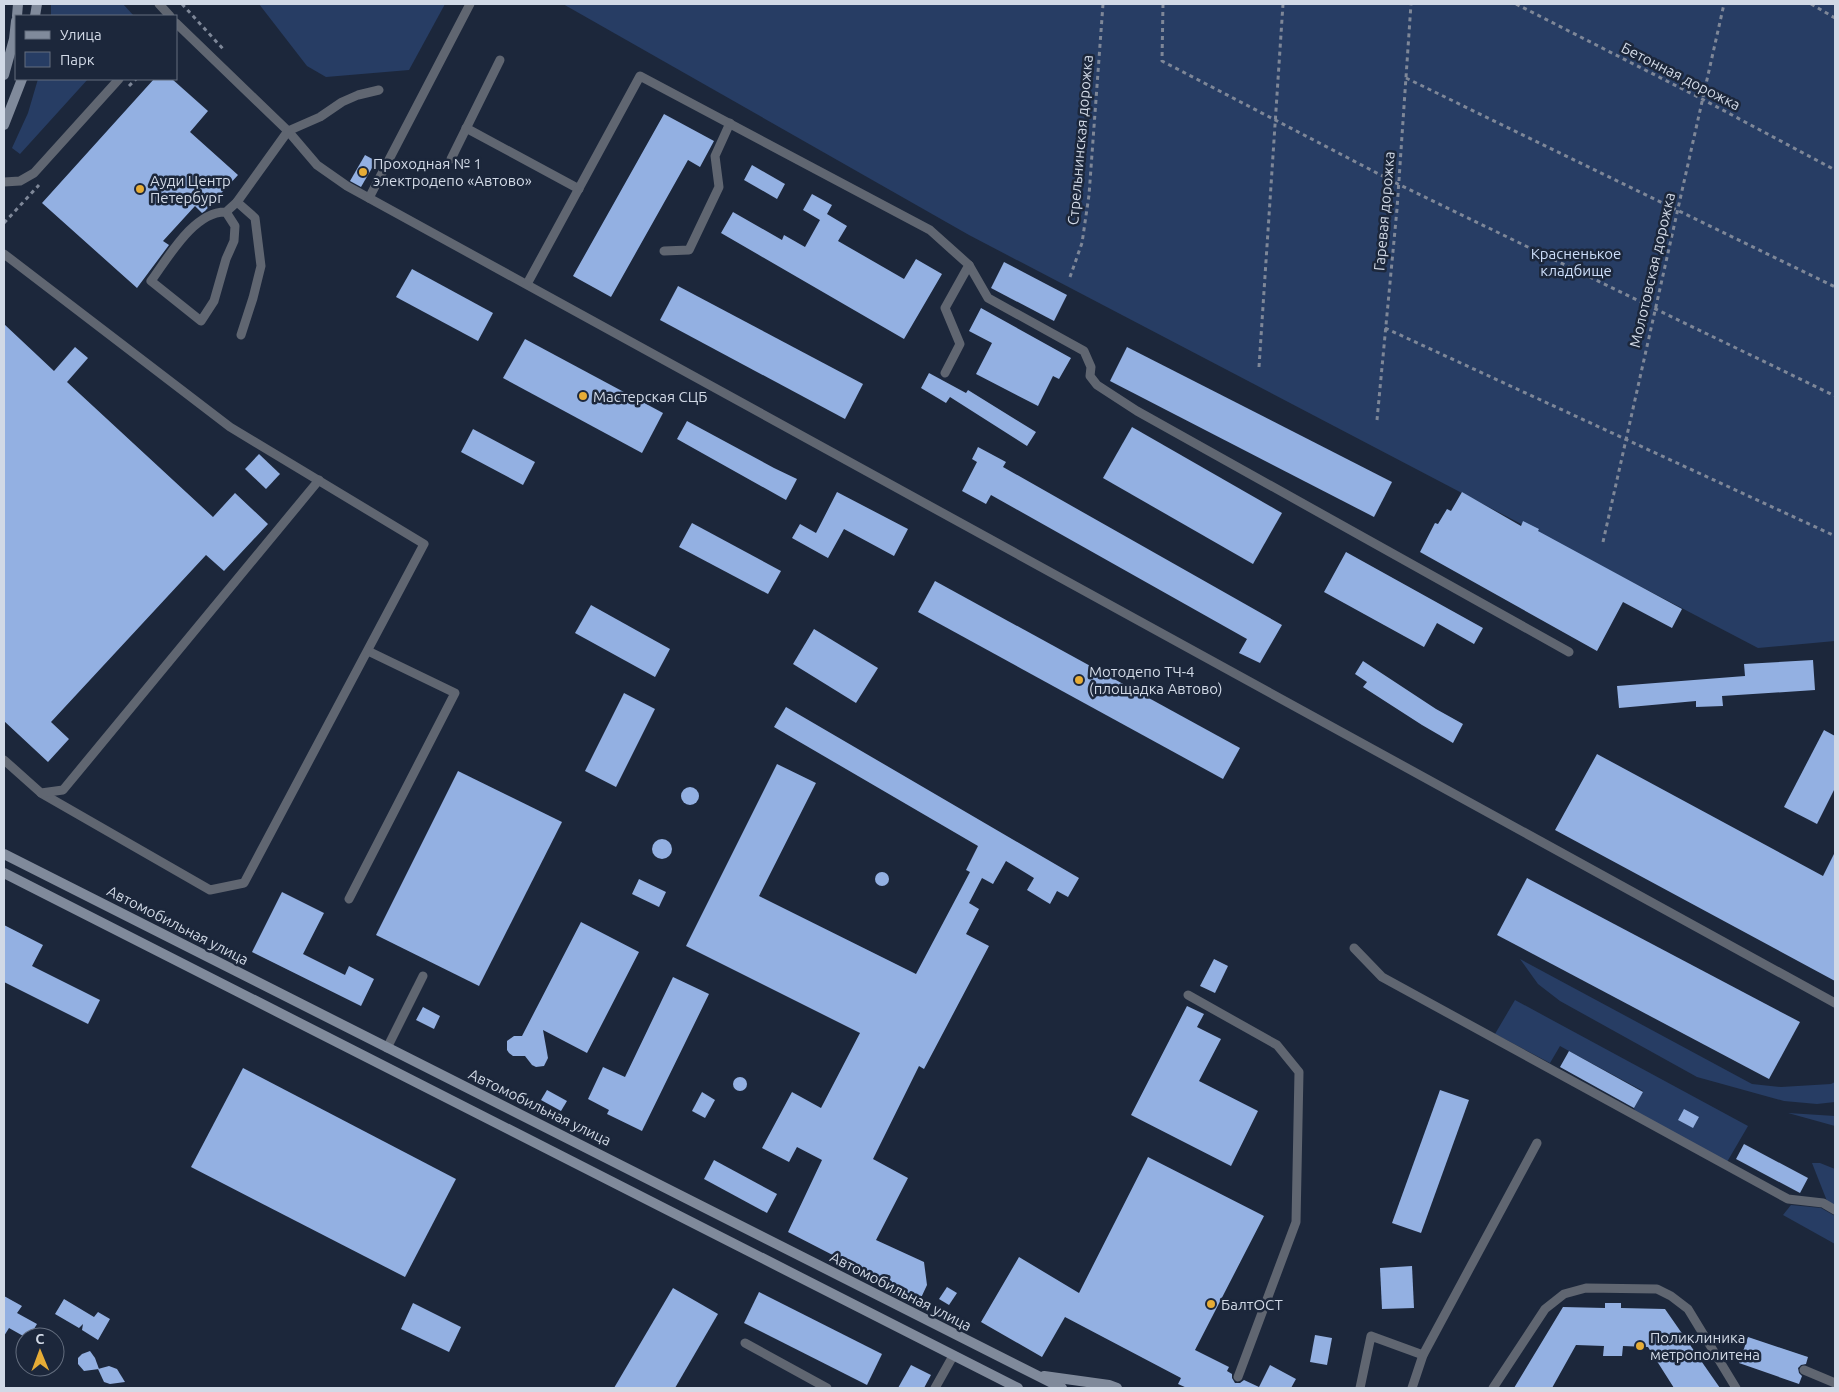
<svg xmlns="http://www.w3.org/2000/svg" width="1839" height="1392" font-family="Ubuntu,sans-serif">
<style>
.green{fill:#273d64}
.building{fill:#93b0e2}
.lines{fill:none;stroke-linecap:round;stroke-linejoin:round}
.path{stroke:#7e8798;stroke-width:3;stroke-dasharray:4 4;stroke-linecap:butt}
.lane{stroke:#606671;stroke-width:9}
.secondary{stroke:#808a9b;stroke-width:10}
.poi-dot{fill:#e6ac36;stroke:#1c273b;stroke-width:2}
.labels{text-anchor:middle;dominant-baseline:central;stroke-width:5;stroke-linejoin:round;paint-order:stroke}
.street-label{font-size:15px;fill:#d1d9e6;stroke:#1c273b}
.poi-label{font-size:15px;fill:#d1d9e6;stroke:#1c273b;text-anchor:start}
.park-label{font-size:15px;fill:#cddefa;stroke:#1c273b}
</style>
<rect width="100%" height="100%" fill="#1c273b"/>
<g class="green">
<path d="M51 4H123L134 16H51Z"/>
<path d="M259 4H445L409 70 326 77 307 66Z"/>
<path d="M563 4H1835V641L1758 648 969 235Z"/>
<path d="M38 79H88L20 154 12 148 28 113Z"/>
<path d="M1520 959 1752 1084 1781 1087 1831 1084 1835 1082V1102L1817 1104 1784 1101 1697 1077 1560 1001 1538 984Z"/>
<path d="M1515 1000 1748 1126 1727 1162 1635 1112 1634 1108 1643 1091 1569 1051 1560 1046 1550 1063 1495 1034Z"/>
<path d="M1788 1113 1835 1116V1126Z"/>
<path d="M1812 1163H1820L1835 1169V1206L1827 1201Z"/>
<path d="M1791 1205 1821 1208 1835 1216V1244L1783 1215Z"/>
</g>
<g class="building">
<path d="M154 79H172L208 111 190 132 238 175 205 211 202 213 195 206 163 241 169 245 137 288 42 203Z"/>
<path d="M664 114 714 141 700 167 688 160 611 297 573 276Z"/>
<path d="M365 155 376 161 361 187 350 181Z"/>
<path d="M752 165 785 184 777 199 744 180Z"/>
<path d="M812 194 832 205 827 214 847 226 838 241 904 279 916 259 942 274 904 339 721 233 733 212 782 240 784 235 805 247 820 220 803 210Z"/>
<path d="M1004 262 1067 295 1054 321 991 288Z"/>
<path d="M412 269 493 313 478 341 396 297Z"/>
<path d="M678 286 863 384 845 419 660 320Z"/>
<path d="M981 308 1071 358 1059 379 1053 376 1038 406 976 374 992 343 969 331Z"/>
<path d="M4 324 54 371 75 347 88 358 67 382 213 517 235 493 268 524 224 571 206 555 51 722 69 739 48 762 4 721Z"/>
<path d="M525 339 663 413 642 453 503 378Z"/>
<path d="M1127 347 1392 482 1374 517 1110 381Z"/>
<path d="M929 373 966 393 968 390 1036 432 1027 446 950 397 946 403 921 388Z"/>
<path d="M687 421 774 468 797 479 786 500 677 439Z"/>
<path d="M1132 427 1282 513 1253 564 1103 478Z"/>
<path d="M473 429 535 462 523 485 461 452Z"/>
<path d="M978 447 1006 462 1003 467 1282 625 1260 663 1239 653 1247 639 991 495 986 504 962 491 977 462 972 459Z"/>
<path d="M259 454 280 474 266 489 245 469Z"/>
<path d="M837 492 908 529 894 556 844 529 828 558 792 538 800 524 816 533Z"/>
<path d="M1462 492 1521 526 1523 521 1539 529 1538 531 1682 609 1672 628 1623 602 1597 651 1420 552 1435 523 1438 524 1447 509 1451 511Z"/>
<path d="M692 523 781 571 768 594 679 547Z"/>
<path d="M1346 552 1483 628 1474 644 1437 623 1424 647 1324 592Z"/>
<path d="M935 581 1240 748 1223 779 918 612Z"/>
<path d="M591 605 670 649 655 677 575 633Z"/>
<path d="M814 629 878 668 856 703 793 664Z"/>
<path d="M1813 660 1815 690 1722 696 1723 706 1696 707V701L1619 708 1617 686 1745 676 1744 664Z"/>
<path d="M1363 661 1436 709 1463 724 1453 743 1422 725 1363 687 1367 682 1355 674Z"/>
<path d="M624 693 655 709 616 787 585 771Z"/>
<path d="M786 707 1079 878 1068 897 1057 891 1050 904 1027 890 1034 878 1006 861 993 884 982 878 969 903 979 909 966 934 989 946 924 1069 919 1066 873 1159 908 1178 876 1240 924 1262 927 1285 920 1300 788 1232 822 1160 797 1147 789 1162 762 1148 792 1092 821 1108 860 1033 686 946 777 764 816 783 759 896 916 974 970 872 966 870 978 846 774 727Z"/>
<path d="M1824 730 1835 736V788L1817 824 1784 807Z"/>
<path d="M1597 754 1823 876 1835 852V981L1555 830Z"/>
<path d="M458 771 562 822 479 986 376 935Z"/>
<circle cx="690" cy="796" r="9"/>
<circle cx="662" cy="849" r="10"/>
<circle cx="882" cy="879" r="7"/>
<path d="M1527 878 1800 1022 1769 1079 1497 935Z"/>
<path d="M639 879 666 892 659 907 632 894Z"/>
<path d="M282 892 324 913 303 954 345 975 349 966 374 979 361 1006 252 952Z"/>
<path d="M581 922 639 952 587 1053 543 1030 548 1058 544 1066 536 1067 532 1065 525 1056H513L509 1053 507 1050V1041L514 1036H522Z"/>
<path d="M4 925 43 945 32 966 100 1000 88 1024 4 982Z"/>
<path d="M1214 959 1228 966 1215 993 1200 986Z"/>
<path d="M673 977 709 994 642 1131 607 1114 609 1110 588 1099 603 1067 625 1077Z"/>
<path d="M1187 1006 1204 1014 1197 1027 1221 1039 1199 1081 1258 1111 1231 1166 1131 1115Z"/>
<path d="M423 1007 440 1016 434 1029 416 1020Z"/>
<path d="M1569 1051 1643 1092 1634 1108 1560 1067Z"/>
<path d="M243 1068 456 1179 405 1277 191 1167Z"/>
<circle cx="740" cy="1084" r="7"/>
<path d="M547 1090 567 1101 561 1111 541 1100Z"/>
<path d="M1440 1090 1469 1100 1421 1233 1392 1223Z"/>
<path d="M702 1092 715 1100 705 1118 692 1111Z"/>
<path d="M1684 1109 1699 1117 1693 1128 1678 1120Z"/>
<path d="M1744 1144 1808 1178 1800 1193 1736 1159Z"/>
<path d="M1148 1157 1264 1216 1195 1350 1229 1367 1227 1371 1232 1374V1378L1235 1383H1240L1244 1380 1259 1387 1270 1365 1296 1379 1291 1388H1187L1178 1384 1181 1378 1065 1317 1042 1357 981 1322 1019 1257 1079 1293Z"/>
<path d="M714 1160 777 1194 767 1213 704 1179Z"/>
<path d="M1412 1266 1414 1308 1382 1309 1380 1268Z"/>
<path d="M947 1287 957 1293 949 1305 939 1299Z"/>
<path d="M673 1288 718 1314 675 1388H614Z"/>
<path d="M759 1292 882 1354 867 1385 744 1323Z"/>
<path d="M4 1296 22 1306 17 1313 37 1324 29 1337H25L9 1328 4 1336Z"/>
<path d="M64 1299 94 1317 98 1312 110 1319 98 1340 82 1330 83 1324 79 1328 55 1314Z"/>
<path d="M413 1303 461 1327 449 1352 401 1329Z"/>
<path d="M1605 1303H1621V1308L1665 1309 1720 1388H1674L1648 1347 1623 1346 1622 1356H1603L1604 1346 1576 1345 1552 1388H1514L1563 1307 1605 1308Z"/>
<path d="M1315 1335 1332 1338 1327 1365 1310 1362Z"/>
<path d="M1748 1337 1808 1357 1806 1364 1801 1365 1798 1368 1799 1373 1802 1376 1799 1384 1739 1363Z"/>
<path d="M90 1351 95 1358 99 1369 84 1371 78 1364V1358L82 1354Z"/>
<path d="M911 1365 931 1375 924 1388H898Z"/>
<path d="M109 1366 117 1369 125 1382 110 1384 104 1382 98 1369Z"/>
</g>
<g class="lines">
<g class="path">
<path d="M182 4 224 50"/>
<path d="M1163 4 1162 61 1398 184 1835 396"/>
<path d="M1516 4 1702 99 1835 170"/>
<path d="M1811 4 1835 18"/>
<path d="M1406 78 1835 287"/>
<path d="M129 86 136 79"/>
<path d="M4 223 39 185"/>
<path d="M1070 277 1082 243 1089 195 1103 4"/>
<path d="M1385 328 1835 536"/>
<path d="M1259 367 1283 4"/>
<path d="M1377 420 1397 209 1411 4"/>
<path d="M1603 542 1724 4"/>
</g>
<g class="lane">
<path d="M159 4 170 16"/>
<path d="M176 23 288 131 317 165 347 186 1835 1003"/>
<path d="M466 128 579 189"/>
<path d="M451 159 500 60"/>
<path d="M4 182 20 181 34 173 119 79"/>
<path d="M369 198 470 4"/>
<path d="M237 202 255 218 261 266 253 298 241 335"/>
<path d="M226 212 235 226 234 241 226 259 214 301 201 321 151 281C168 258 194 211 226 212L237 202 288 131 320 117 342 102 358 95 379 90"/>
<path d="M664 251 689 250 719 187 715 156 730 123"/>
<path d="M4 254 230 427 424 544 244 883 210 890 41 793"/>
<path d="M969 265 988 298 1084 351 1091 367 1090 376 1097 385 1137 411 1569 652"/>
<path d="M527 284 640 76 930 230 969 265 945 308 960 344 945 373"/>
<path d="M4 760 41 793 63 790 319 480"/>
<path d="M349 899 455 693 368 651"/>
<path d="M1354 948 1382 977 1788 1199 1823 1203 1835 1210"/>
<path d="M1188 995 1277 1045 1299 1072 1296 1222 1238 1377"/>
<path d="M387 1048 423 976"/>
<path d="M745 1343 827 1388"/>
<path d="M1804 1370 1835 1383"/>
<path d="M935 1388 953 1356"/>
<path d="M1360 1388 1371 1336 1423 1355"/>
<path d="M1412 1388 1423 1355 1537 1143"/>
<path d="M1493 1388 1545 1309 1564 1294 1586 1288 1657 1289 1671 1296 1688 1309 1736 1388"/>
</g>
<g class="secondary">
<path d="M17 16 18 4"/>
<path d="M35 16 37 4"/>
<path d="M4 75 14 39 16 21"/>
<path d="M4 125 22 79"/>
<path d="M4 854 1062 1388"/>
<path d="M4 873 1018 1388"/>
<path d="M1044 1376 1109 1385 1117 1388"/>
</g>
</g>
<g class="poi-dot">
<circle cx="363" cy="172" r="5"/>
<circle cx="140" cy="189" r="5"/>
<circle cx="583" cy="396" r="5"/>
<circle cx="1079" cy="680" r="5"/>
<circle cx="1211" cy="1304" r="5"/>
<circle cx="1640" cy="1346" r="5"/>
</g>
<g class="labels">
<g class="street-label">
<text transform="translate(1681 76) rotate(27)">Бетонная дорожка</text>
<text transform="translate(1080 140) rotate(-85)">Стрельнинская дорожка</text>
<text transform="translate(1384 211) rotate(-85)">Гаревая дорожка</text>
<text transform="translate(1652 270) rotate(-77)">Молотовская дорожка</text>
<text transform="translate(178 925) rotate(27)">Автомобильная улица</text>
<text transform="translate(540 1107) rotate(26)">Автомобильная улица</text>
<text transform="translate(901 1291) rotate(27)">Автомобильная улица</text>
</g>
<g class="poi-label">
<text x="373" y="163">Проходная № 1<tspan x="373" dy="17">электродепо «Автово»</tspan></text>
<text x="150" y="180">Ауди Центр<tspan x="150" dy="17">Петербург</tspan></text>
<text x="593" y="396">Мастерская СЦБ</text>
<text x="1089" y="671">Мотодепо ТЧ-4<tspan x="1089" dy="17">(площадка Автово)</tspan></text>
<text x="1221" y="1304">БалтОСТ</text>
<text x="1650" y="1337">Поликлиника<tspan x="1650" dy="17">метрополитена</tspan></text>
</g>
<g class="park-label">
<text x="1576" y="253">Красненькое<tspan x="1576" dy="17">кладбище</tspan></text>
</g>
</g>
<rect width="1839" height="1392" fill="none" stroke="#d1d9e6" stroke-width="10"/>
<rect x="15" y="15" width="162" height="65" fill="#1c273b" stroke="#646e7f"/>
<rect x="25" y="31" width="25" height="8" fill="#808a9b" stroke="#646e7f"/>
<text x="60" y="40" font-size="15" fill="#d1d9e6">Улица</text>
<rect x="25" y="52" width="25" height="15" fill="#273d64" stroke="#646e7f"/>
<text x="60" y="65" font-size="15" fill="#d1d9e6">Парк</text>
<g transform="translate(40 1352) rotate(359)"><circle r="24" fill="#1c273b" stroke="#646e7f"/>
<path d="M0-4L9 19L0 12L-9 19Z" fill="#e6ac36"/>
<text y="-8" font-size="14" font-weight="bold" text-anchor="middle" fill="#d1d9e6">С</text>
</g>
</svg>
